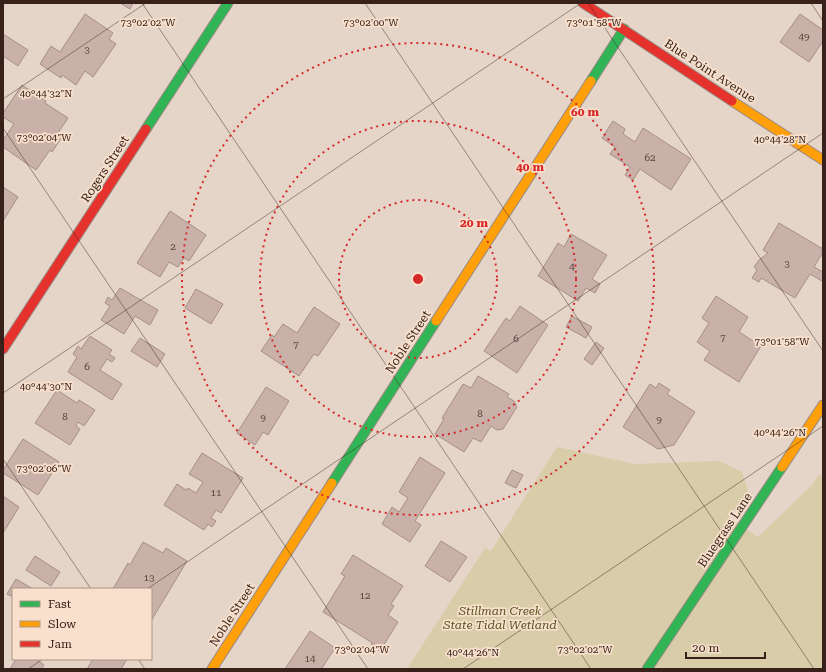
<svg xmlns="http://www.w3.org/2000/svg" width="826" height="672" font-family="'Roboto Serif',serif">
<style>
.green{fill:#d9cca9}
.building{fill:#c9b1a9;stroke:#a58f88}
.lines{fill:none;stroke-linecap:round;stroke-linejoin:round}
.fast-casing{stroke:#998a82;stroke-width:11}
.slow-casing{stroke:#998a82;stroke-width:11}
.jam-casing{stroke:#998a82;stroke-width:11}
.fast{stroke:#30b455;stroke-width:9}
.slow{stroke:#ff9f0a;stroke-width:9}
.jam{stroke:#e5322d;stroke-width:9}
.ticks{fill:none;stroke:#38211a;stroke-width:1;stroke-opacity:0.45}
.ring{fill:none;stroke:#d62828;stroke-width:2;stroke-dasharray:2 4}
.labels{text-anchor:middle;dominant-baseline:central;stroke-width:3.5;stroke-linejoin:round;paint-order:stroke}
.number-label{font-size:10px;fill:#5c453e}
.street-label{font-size:12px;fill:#38211a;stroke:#f8e0cc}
.park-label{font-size:12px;font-style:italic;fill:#56551f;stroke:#f8e0cc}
.ticks-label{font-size:10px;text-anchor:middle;fill:#38211a;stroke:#f8e0cc;stroke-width:3.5;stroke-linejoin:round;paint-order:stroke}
.centre{fill:#d62828;stroke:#f8e0cc;stroke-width:2}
.ring-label{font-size:12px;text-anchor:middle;font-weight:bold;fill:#d62828;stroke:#f8e0cc;stroke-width:3.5;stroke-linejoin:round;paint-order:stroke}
</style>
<rect width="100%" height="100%" fill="#e5d4c8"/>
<path class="green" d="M557 447 635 464 719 461 742 472 748 491 729 518 758 537 813 484 819 474 823 476V669H407L485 548 491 551Z"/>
<g class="building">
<path d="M120 3H133L130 9Z"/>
<path d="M85 14 113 33 109 39 116 44 93 77 85 71 76 85 62 75 61 78 40 64 51 46 60 52Z"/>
<path d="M800 14 823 30V41L809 62 780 42Z"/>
<path d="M3 34 28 50 18 66 3 56Z"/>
<path d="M22 85 46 101 45 103 68 118 58 133 62 137 52 152 50 150 36 170 3 147V140L14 124 3 117V113Z"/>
<path d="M613 121 625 129 623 134 635 142 643 128 691 159 671 190 640 169 633 180 625 175 630 167 610 154 615 147 602 138Z"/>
<path d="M3 187 18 197 3 221Z"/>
<path d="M170 211 206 235 189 261 184 258 178 267 169 262 160 277 137 263Z"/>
<path d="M779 223 823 249V252L814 267 823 272V279L822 281 810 274 795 298 761 278 759 282 752 278 757 270 754 267 759 260 768 253 763 250Z"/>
<path d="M571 234 607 255 592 279 600 284 595 293 586 288 578 301 538 276 558 243 564 247Z"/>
<path d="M120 288 158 310 150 325 135 316 124 334 101 320 110 306 105 303 108 297 112 300Z"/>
<path d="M196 289 223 304 211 324 185 308Z"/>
<path d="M716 296 748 317 739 332 761 346 739 382 704 360 710 351 697 342 709 323 702 318Z"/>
<path d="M520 306 548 325 517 373 484 351 506 318 510 321Z"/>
<path d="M314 307 340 324 318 356 314 354 299 376 261 351 272 335 274 337 283 324 297 333Z"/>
<path d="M572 316 592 327 586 338 566 327Z"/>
<path d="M90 336 112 350 109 354 115 358 112 362 107 359 100 370 122 384 112 400 68 372 77 357 73 354 78 346 81 349Z"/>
<path d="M140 338 165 354 157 367 131 351Z"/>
<path d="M596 342 604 348 592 365 584 359Z"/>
<path d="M478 376 509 394 507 397 514 401 517 407 503 429 497 430 491 426 481 442 473 438 464 452 435 434 444 419 442 418 463 384 471 388Z"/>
<path d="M659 383 670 390 667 394 695 412 674 445 658 449 623 427 650 384 656 388Z"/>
<path d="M266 387 289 401 268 435 263 432 255 445 237 433Z"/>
<path d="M57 390 77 403 79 400 95 410 84 426 78 422 76 426 80 429 70 445 35 423Z"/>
<path d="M23 439 59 462 38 495 3 473V470Z"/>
<path d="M202 453 243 478 221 513 216 510 211 518 216 521 212 527 208 524 204 530 164 505 177 484 186 490 188 488 196 493 203 482 189 474Z"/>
<path d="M420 457 445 473 415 521 421 525 410 542 382 524 392 507 399 512 408 498 399 492Z"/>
<path d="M512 470 523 475 516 488 505 483Z"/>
<path d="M3 496 19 507 3 533Z"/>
<path d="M441 541 467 557 450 582 425 566Z"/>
<path d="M143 542 163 553 166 548 187 561 151 621V589H113L128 563 130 565Z"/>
<path d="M353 555 403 586 391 604 394 606 388 615 398 622 380 651 373 647 371 642 323 612 345 576 341 574Z"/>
<path d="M35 556 60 572 51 586 26 570Z"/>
<path d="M16 579 33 589H13V597L7 594Z"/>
<path d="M310 631 335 648 322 668 324 669H285Z"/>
<path d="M16 659H36L44 665 41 669H10Z"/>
<path d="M93 659H127L121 669H87Z"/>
</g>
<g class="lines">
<defs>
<g id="fast">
<path d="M591 81 624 29"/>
<path d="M146 129 228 3"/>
<path d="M332 483 436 321"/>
<path d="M647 669 782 467"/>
</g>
<g id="slow">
<path d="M732 101 823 160"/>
<path d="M436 321 591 81"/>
<path d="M782 467 823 405"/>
<path d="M212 669 332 483"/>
</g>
<g id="jam">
<path d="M583 3 732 101"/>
<path d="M3 349 146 129"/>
</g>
</defs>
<use href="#fast" class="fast-casing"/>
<use href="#slow" class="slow-casing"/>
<use href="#jam" class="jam-casing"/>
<use href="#fast" class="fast"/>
<use href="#slow" class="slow"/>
<use href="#jam" class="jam"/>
</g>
<path class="ticks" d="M142 3 591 669M365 3 814 669M588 3 823 351M811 3 823 21M3 99 146 3M3 128 368 669M3 393 581 3M3 459 91 589M147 589 823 133M138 659 145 669M28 669 43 659M463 669 823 426"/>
<g class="ring">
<circle cx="418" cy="279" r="79"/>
<circle cx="418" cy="279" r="158"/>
<circle cx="418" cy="279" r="236"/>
</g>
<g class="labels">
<g class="number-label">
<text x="804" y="36">49</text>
<text x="87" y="49">3</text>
<text x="650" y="157">62</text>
<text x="173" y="246">2</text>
<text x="787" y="263">3</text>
<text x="572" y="266">4</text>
<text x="723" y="337">7</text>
<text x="516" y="338">6</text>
<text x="296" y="344">7</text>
<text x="87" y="366">6</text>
<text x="480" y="413">8</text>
<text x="65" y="416">8</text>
<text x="263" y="417">9</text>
<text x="659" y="419">9</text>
<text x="216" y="492">11</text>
<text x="149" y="577">13</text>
<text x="365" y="595">12</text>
<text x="310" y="658">14</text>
</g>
<g class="street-label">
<text transform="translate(710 71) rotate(33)">Blue Point Avenue</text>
<text transform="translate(105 169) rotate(-57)">Rogers Street</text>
<text transform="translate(408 342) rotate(-57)">Noble Street</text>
<text transform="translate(725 530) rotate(-56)">Bluegrass Lane</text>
<text transform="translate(232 615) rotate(-57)">Noble Street</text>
</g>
<g class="park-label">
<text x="500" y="611">Stillman Creek<tspan x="500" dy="14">State Tidal Wetland</tspan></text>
</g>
</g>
<g class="ticks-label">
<text x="148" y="26">73°02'02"W</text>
<text x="371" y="26">73°02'00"W</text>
<text x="594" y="26">73°01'58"W</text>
<text x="46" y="97">40°44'32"N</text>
<text x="44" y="141">73°02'04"W</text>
<text x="780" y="143">40°44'28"N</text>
<text x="782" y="345">73°01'58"W</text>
<text x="46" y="390">40°44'30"N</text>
<text x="780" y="436">40°44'26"N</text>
<text x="44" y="472">73°02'06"W</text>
<text x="362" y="653">73°02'04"W</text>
<text x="585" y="653">73°02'02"W</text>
<text x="473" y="656">40°44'26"N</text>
</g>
<circle cx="418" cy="279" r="6" class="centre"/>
<g class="ring-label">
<text x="585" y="116">60 m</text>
<text x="530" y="171">40 m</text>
<text x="474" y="227">20 m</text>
</g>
<rect width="826" height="672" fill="none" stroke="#38211a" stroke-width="8"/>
<rect x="12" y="588" width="140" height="72" fill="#f8e0cc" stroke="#ab9485"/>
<rect x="20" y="601" width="20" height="6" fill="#30b455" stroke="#ab9485"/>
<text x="48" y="608" font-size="12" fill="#38211a">Fast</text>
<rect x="20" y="621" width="20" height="6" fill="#ff9f0a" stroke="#ab9485"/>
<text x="48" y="628" font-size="12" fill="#38211a">Slow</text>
<rect x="20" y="641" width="20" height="6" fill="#e5322d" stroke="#ab9485"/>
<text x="48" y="648" font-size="12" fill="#38211a">Jam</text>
<path d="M686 652v6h79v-6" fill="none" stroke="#38211a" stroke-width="2"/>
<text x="692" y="652" font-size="12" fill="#38211a" stroke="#f8e0cc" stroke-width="3" paint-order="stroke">20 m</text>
</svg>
